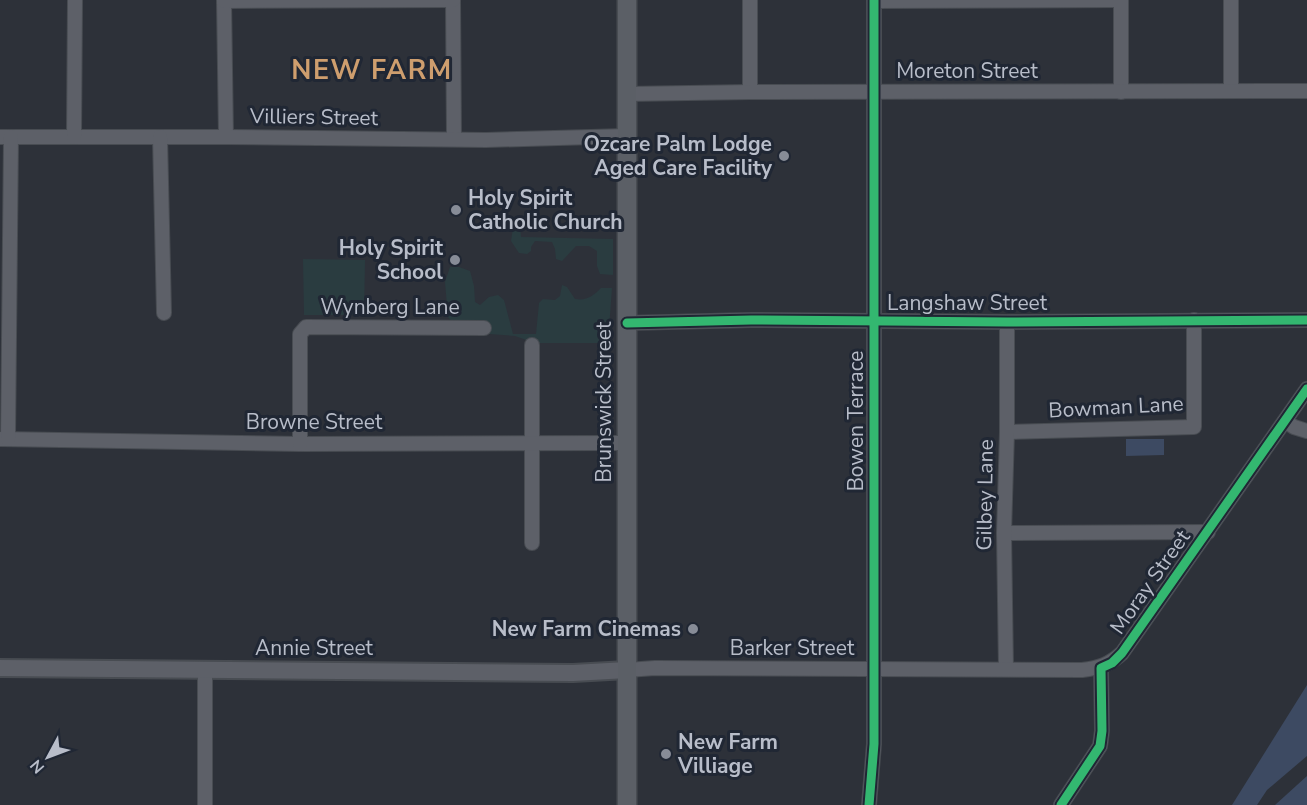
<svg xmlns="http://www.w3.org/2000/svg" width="1307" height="805" font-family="'Nunito Sans',sans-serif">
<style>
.green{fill:#2a3c40}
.water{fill:#3d4a62}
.pier{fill:#2d3139}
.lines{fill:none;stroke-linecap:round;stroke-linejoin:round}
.minor-casing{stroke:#484c52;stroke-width:16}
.tertiary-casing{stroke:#484c52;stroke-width:20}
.secondary-casing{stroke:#484c52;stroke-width:21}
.minor{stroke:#5d6068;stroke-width:14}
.tertiary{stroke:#5d6068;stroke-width:16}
.secondary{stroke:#5b5f66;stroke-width:18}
.cycleway-casing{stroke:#202734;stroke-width:13}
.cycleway{stroke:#33b770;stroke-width:9}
.poi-dot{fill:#878c97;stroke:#202734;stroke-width:2}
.labels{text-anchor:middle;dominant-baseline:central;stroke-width:6;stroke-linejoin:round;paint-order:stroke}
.street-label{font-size:21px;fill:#b8bdc9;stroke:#202734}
.poi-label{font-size:21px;font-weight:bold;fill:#b8bdc9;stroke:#202734;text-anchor:end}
.district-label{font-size:27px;font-weight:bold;letter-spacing:1.5px;fill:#ce9e6e;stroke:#202734}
</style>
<rect width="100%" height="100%" fill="#2d3139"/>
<g class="green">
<path d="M520 227 521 237 613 239V275L600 274 597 266V251L589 246H576L562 261 556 259 555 249 552 242 535 241 531 247V251L527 254 519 253 511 241 513 228Z"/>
<path d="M303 259 365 260 364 315H304Z"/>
<path d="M450 267H459L470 271 474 286 475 302 480 305 489 297 498 295 504 300 513 334H536L539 303 543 299 555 300 560 296 562 285 567 287 575 299C587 301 593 296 601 288H612L608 343H535L515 336 489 334 488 322H452L448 317 445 282Z"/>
</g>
<g class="water">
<path d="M1126 439H1164V455L1126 456Z"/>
<path d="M1307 685V805H1232Z"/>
</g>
<path class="pier" d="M1307 756V776L1275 805H1257L1267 790Z"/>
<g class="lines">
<defs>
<g id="minor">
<path d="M224 0 226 137"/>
<path d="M453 0 454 139"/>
<path d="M1231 0V91"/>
<path d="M224 1 453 0"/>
<path d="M874 1 1121 0"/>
<path d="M750 92V0"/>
<path d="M1121 92V0"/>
<path d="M627 94 750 92 1307 91"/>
<path d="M0 137H226L486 140 627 136"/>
<path d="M74 137 75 0"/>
<path d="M160 137 164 313"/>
<path d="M627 323 751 320 1007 322 1307 320"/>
<path d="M532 345V543"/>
<path d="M1285 421 1294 427 1307 431"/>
<path d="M1007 432 1194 427V320"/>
<path d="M0 439 300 444 627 443"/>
<path d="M8 439 11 137"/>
<path d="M300 444V334L306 327 484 328"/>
<path d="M1004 533 1208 532"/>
<path d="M1006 669 1004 533 1007 432V322"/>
<path d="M627 670 655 668 1082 670C1099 668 1109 665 1122 653L1307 389"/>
<path d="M205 805V670"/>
<path d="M869 805 874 744V0"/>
<path d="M1061 805 1100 746 1102 731 1101 668"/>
</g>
<path id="tertiary" d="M0 668 573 673 627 670"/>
<path id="secondary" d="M627 805V0"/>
</defs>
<use href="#minor" class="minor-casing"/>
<use href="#tertiary" class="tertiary-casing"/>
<use href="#secondary" class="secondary-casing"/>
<use href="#minor" class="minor"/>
<use href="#tertiary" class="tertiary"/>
<use href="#secondary" class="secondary"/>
<defs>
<g id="cycleway">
<path d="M627 323 751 320 1007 322 1307 320"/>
<path d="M869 805 874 744V0"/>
<path d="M1061 805 1100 746 1102 731 1101 668 1112 663 1122 653 1307 389"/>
</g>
</defs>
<use href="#cycleway" class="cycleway-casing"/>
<use href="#cycleway" class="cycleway"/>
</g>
<g class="poi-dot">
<circle cx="784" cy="156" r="6"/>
<circle cx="456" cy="210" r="6"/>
<circle cx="455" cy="260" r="6"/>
<circle cx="693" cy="629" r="6"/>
<circle cx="666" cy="754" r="6"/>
</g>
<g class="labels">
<g class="street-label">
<text x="967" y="71">Moreton Street</text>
<text transform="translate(314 117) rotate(1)">Villiers Street</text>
<text x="967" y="303">Langshaw Street</text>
<text x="390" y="307">Wynberg Lane</text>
<text transform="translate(604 402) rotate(-90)">Brunswick Street</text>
<text transform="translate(1116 407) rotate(-3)">Bowman Lane</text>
<text transform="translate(856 421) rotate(-90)">Bowen Terrace</text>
<text x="314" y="422">Browne Street</text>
<text transform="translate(985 495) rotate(-89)">Gilbey Lane</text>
<text transform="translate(1150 582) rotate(-55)">Moray Street</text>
<text x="314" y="648">Annie Street</text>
<text x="792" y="648">Barker Street</text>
</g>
<g class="poi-label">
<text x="772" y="144">Ozcare Palm Lodge<tspan x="772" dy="24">Aged Care Facility</tspan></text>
<text x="468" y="198" text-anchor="start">Holy Spirit<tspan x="468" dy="24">Catholic Church</tspan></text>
<text x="443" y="248">Holy Spirit<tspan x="443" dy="24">School</tspan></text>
<text x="681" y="629">New Farm Cinemas</text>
<text x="678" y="742" text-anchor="start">New Farm<tspan x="678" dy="24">Villiage</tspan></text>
</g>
<g class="district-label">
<text x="372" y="70">NEW FARM</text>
</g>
</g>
<g transform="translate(48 757) rotate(229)" stroke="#202734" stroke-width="4.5" paint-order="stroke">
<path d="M0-4.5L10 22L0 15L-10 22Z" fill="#b8bdc9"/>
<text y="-9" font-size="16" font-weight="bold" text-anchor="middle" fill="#b8bdc9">N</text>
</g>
</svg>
